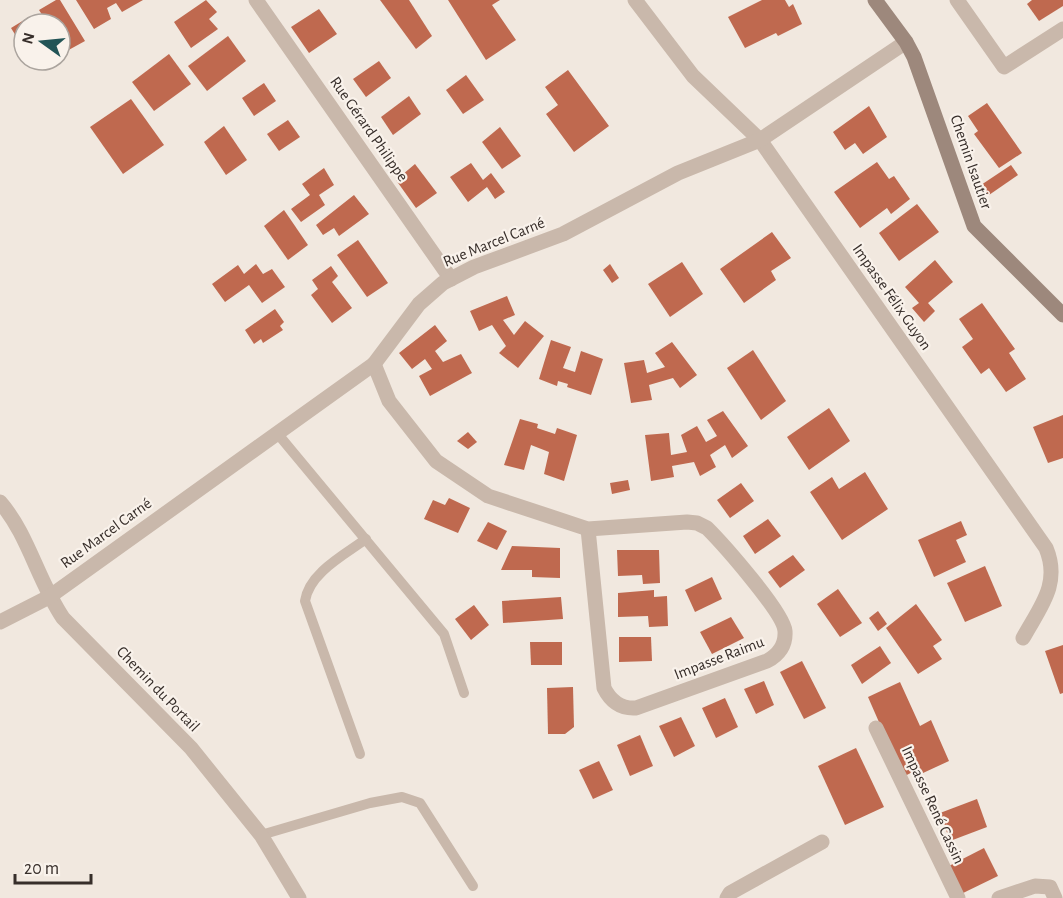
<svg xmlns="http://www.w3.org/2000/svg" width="1063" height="898" font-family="'Alegreya Sans',sans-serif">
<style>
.building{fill:#bf694f}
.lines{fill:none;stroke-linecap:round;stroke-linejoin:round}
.service{stroke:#c9b8ab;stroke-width:10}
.minor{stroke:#c9b8ab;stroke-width:15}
.secondary{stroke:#9d887c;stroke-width:15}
.labels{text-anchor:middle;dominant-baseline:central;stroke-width:4.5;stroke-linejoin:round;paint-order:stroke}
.street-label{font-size:16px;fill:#372e2a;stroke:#f9f2eb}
</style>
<rect width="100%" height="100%" fill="#f1e8df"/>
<g class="building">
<path d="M56 0H60L85 41 65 52 60 43V24H48L39 10Z"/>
<path d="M76 0H143L122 12 116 3 107 8 111 19 94 29Z"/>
<path d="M206 0 217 12 209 19 218 29 191 48 174 22Z"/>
<path d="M380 0H409L432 36 416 49Z"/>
<path d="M448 0H500L492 5 516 40 486 60Z"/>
<path d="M762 0H785L789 7 793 4 802 24 778 36 776 33 745 48 728 17Z"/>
<path d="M1032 0H1063V6L1039 21 1027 4Z"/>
<path d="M319 9 337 34 309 53 291 27Z"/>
<path d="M29 17 33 24H24V49L11 28Z"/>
<path d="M228 36 246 61 207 91 188 66Z"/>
<path d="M169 54 191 84 154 111 132 82Z"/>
<path d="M30 60H54L37 70Z"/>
<path d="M379 61 391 78 366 97 353 79Z"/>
<path d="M568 70 609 126 574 152 546 114 558 105 545 87Z"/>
<path d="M466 75 484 100 463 114 446 90Z"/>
<path d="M264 83 276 101 254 116 242 98Z"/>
<path d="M409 96 421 114 393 135 381 117Z"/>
<path d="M131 99 164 145 123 174 90 127Z"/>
<path d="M987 103 1022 153 999 168 974 134 978 131 968 116Z"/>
<path d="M869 106 887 137 863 154 855 143 845 150 833 132Z"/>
<path d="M288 120 300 137 279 151 267 134Z"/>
<path d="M224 126 247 160 226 175 204 142Z"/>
<path d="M500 127 521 156 502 169 482 142Z"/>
<path d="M877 162 889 179 894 176 910 199 891 214 887 208 860 228 834 192Z"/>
<path d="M471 163 483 180 491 173 505 192 495 199 487 187 468 202 450 177Z"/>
<path d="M415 164 437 193 416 208 396 180Z"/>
<path d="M1011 165 1018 175 989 195 981 185Z"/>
<path d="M324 168 334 185 319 195 325 205 301 222 291 209 310 195 302 184Z"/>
<path d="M354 195 369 214 339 236 334 228 323 235 316 225Z"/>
<path d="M917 204 939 232 899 261 879 233Z"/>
<path d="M284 210 308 245 288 260 264 226Z"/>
<path d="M772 232 791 258 771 271 776 280 744 303 720 269Z"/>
<path d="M358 240 388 283 367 297 337 255Z"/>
<path d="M935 260 953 282 928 303 935 311 924 322 912 308 919 303 905 287Z"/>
<path d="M682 262 703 294 670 317 648 284Z"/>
<path d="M256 264 263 274 272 269 285 287 262 303 249 285 225 302 212 284 238 265 244 274Z"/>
<path d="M610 264 619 278 612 283 603 270Z"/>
<path d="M331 266 338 276 332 282 352 308 332 323 311 295 318 289 312 280Z"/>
<path d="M507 296 515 315 503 320 514 335 525 321 544 336 518 368 499 353 506 346 492 325 479 331 470 311Z"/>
<path d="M982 303 1015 349 1009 353 1026 379 1006 392 989 368 981 374 962 347 973 339 959 319Z"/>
<path d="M275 309 284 322 280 326 283 330 263 343 261 339 254 344 245 330Z"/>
<path d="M435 325 447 341 435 351 443 362 461 354 472 373 430 396 419 376 432 369 425 359 412 369 399 353Z"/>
<path d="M551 340 571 347 563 368 575 372 581 351 603 359 591 395 567 387 568 384 558 381 557 386 539 379Z"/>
<path d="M672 342 697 375 680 388 673 378 649 385 652 400 631 403 624 363 644 360 647 373 665 367 655 353Z"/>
<path d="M753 350 786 401 761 420 727 368Z"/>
<path d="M829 408 850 441 809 470 787 437Z"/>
<path d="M723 411 748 446 732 458 725 445 710 455 716 467 700 476 694 462 672 466 674 477 651 481 645 435 669 433 671 455 687 452 681 435 697 426 706 442 717 436 707 420Z"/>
<path d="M1063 415V458L1048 463 1033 427Z"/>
<path d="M520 419 538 424 537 428 555 434 557 428 577 435 564 481 544 474 549 452 531 445 524 470 504 465Z"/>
<path d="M468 432 477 442 468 449 457 441Z"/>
<path d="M865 472 888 509 842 540 810 492 832 477 839 489Z"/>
<path d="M628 480 630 490 612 494 610 483Z"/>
<path d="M741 483 754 501 730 518 717 500Z"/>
<path d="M449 498 470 508 458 533 424 519 433 500 445 505Z"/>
<path d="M768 519 781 536 755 554 743 536Z"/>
<path d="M961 521 967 535 956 540 966 562 934 577 918 540Z"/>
<path d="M488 522 507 531 497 550 477 541Z"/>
<path d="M512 546 560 548V578L532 577V570H501Z"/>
<path d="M617 550H659L660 583 643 584 642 575 618 576Z"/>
<path d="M793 555 805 570 780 588 768 572Z"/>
<path d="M985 566 1002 606 965 622 947 583Z"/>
<path d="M712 577 722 599 695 612 685 590Z"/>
<path d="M838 589 862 623 840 637 817 604Z"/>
<path d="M654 590V597L667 596 668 626 649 627 648 616 618 617V593Z"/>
<path d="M561 597 563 619 503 623 502 601Z"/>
<path d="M916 604 942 640 933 646 942 659 918 674 886 628Z"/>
<path d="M474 605 489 625 471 640 455 619Z"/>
<path d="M878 611 887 624 878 631 869 618Z"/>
<path d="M731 617 744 638 712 654 700 632Z"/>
<path d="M619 637H651L652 661 619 662Z"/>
<path d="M530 642H562V665H531Z"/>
<path d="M1063 645V693L1060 694 1045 651Z"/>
<path d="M880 646 891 663 862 684 851 665Z"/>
<path d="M802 661 826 708 804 719 780 672Z"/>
<path d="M764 681 774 705 756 714 744 689Z"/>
<path d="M900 682 920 726 931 720 949 761 923 773 920 768 903 777 868 697Z"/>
<path d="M573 687 574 727 565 734H548L547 688Z"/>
<path d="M725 698 738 727 716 738 702 708Z"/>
<path d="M681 717 695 746 674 757 659 726Z"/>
<path d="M640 735 653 766 630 776 617 745Z"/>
<path d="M856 748 884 807 845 825 818 766Z"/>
<path d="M599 761 613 790 593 799 579 770Z"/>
<path d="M977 799 987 827 950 841 940 813Z"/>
<path d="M984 848 998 876 959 895 945 868Z"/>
</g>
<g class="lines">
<g class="service">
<path d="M277 433 444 634 464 693"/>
<path d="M360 754 305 601C309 573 344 555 366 539"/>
<path d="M261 835 370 803 402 797 420 803 473 886"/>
</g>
<g class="minor">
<path d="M256 0 451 279"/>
<path d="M635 0 693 76 760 140 1046 548C1061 584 1040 607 1023 638"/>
<path d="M957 0 1004 67 1063 29"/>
<path d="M374 364 389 401 436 461 488 496 588 529 687 522 697 523 707 528C723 544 784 613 785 631 786 646 778 655 767 661L636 708C621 709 611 702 604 688L588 529"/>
<path d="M0 502C28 534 38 581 63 618L191 748 261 835 299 898"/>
<path d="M0 622 49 597 374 364 419 304 443 283 474 267 563 234 678 173 760 140 906 42"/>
<path d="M876 728 958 898"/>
<path d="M727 898 730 893 822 842"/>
<path d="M999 898 1035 886 1050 887 1055 898"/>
</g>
<path class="secondary" d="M875 0 906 42 914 57 974 226 1063 315"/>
</g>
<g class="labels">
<g class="street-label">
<text transform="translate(369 129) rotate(55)">Rue Gérard Philippe</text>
<text transform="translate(971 162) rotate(71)">Chemin Isautier</text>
<text transform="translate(494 242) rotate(-22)">Rue Marcel Carné</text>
<text transform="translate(892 297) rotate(55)">Impasse Félix Guyon</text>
<text transform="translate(106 533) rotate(-36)">Rue Marcel Carné</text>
<text transform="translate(719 658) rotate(-21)">Impasse Raimu</text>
<text transform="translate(158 689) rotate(46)">Chemin du Portail</text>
<text transform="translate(933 805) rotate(65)">Impasse René Cassin</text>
</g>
</g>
<g transform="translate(42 42) rotate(285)"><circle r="28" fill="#f9f2eb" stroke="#aba49e" stroke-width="1.5"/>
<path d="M0-4.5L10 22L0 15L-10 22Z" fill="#225456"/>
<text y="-9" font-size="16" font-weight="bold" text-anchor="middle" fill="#372e2a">N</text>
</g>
<path d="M15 874v9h76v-9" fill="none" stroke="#372e2a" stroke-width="3"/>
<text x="24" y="874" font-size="18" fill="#372e2a" stroke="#f9f2eb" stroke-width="4.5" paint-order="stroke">20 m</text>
</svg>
